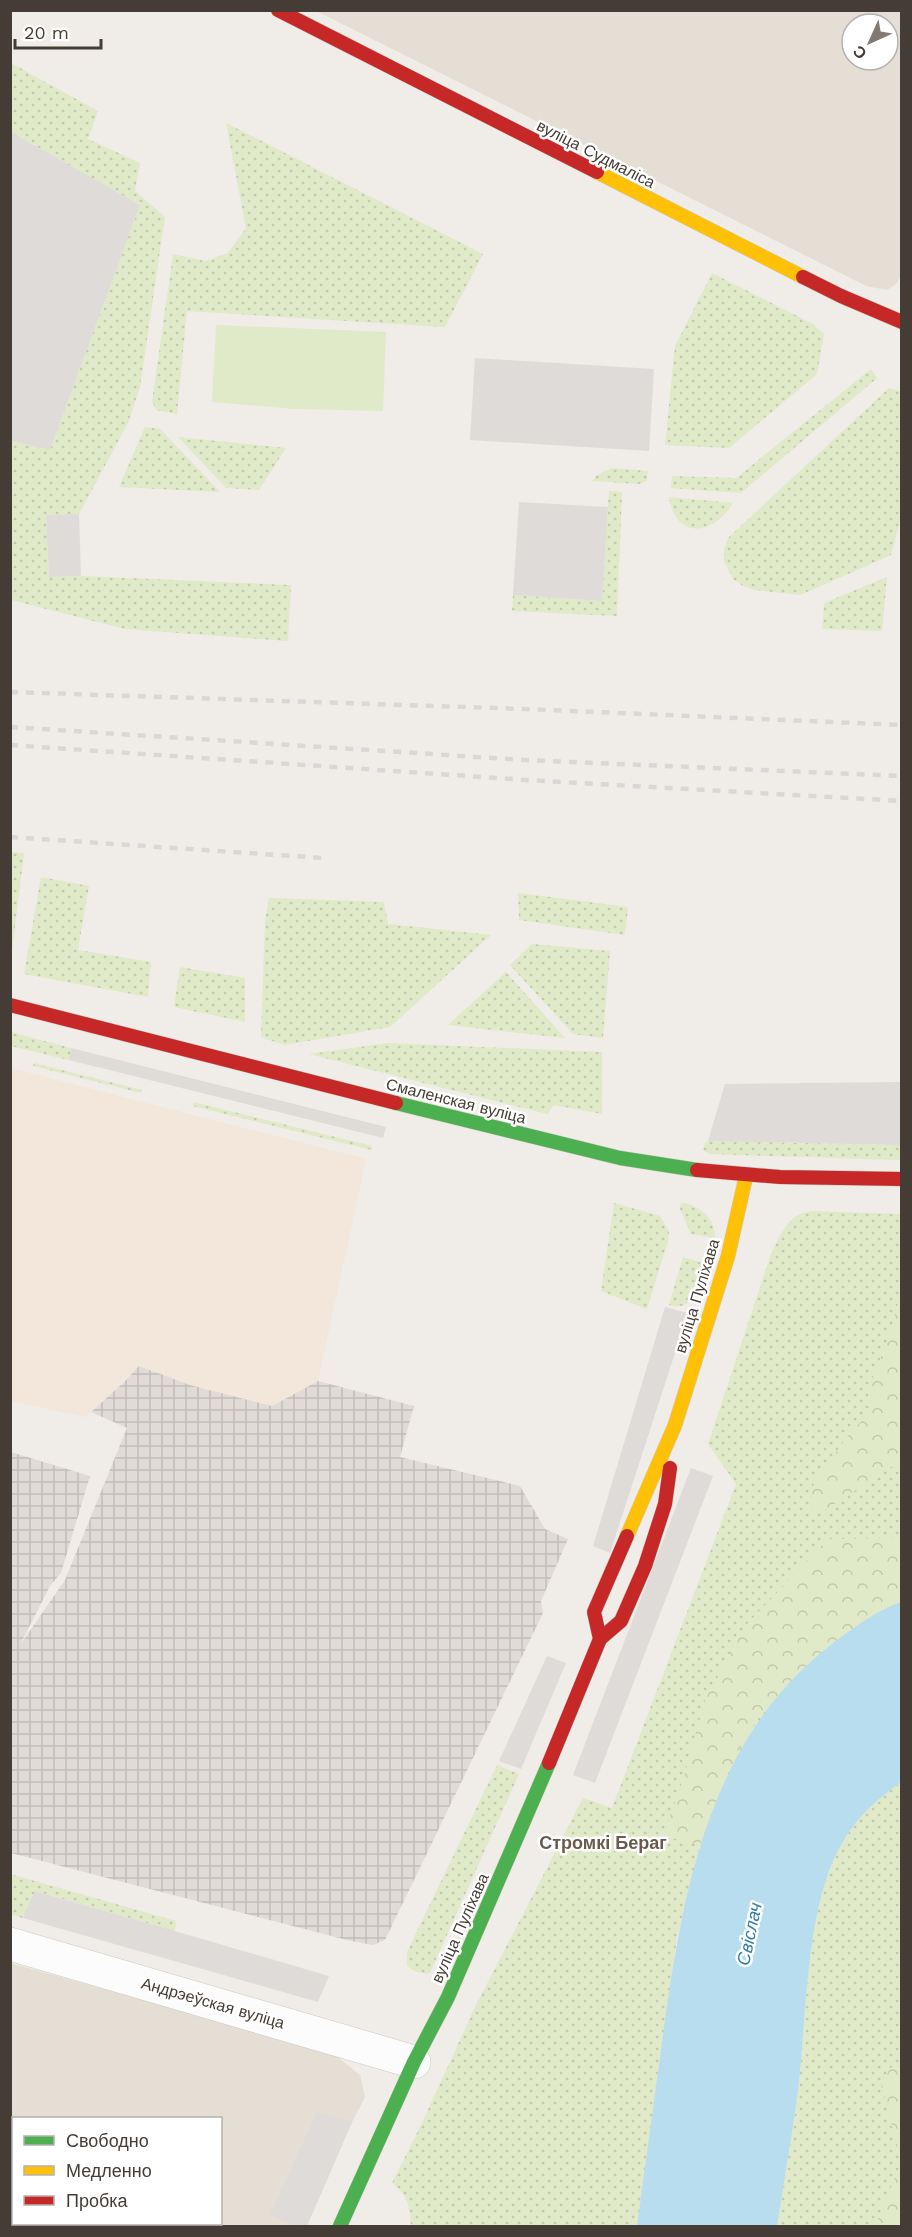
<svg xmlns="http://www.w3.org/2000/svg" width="912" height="2237" font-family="'Work Sans',sans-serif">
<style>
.residential{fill:#e4ded5;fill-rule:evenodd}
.commercial{fill:#f3e6da}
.industrial{fill:url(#industrial-grid)}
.grass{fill:url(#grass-dots)}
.forest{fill:url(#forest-crowns)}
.garden{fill:#e0e9c8}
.parking{fill:#dfdbd8}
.water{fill:#b8ddee}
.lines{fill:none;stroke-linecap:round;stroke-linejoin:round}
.street-casing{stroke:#ccc8c4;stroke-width:34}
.fast-casing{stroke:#cfc9bf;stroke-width:15}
.slow-casing{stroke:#cfc9bf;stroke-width:15}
.jam-casing{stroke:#cfc9bf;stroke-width:15}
.street{stroke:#fdfcfc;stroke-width:33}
.fast{stroke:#4caf50;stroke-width:14}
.slow{stroke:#ffc107;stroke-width:14}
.jam{stroke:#c62828;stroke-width:14}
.rail{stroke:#d9d8d8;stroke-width:4.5;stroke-dasharray:8 8;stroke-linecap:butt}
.labels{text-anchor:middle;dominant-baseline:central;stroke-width:5;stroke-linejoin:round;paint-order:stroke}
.street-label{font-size:16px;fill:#453d35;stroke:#fff}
.neighbourhood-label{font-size:18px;font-weight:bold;fill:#685a4c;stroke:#fff}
.water-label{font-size:18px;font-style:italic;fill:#2d7da9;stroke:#fff}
</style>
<defs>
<pattern id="industrial-grid" width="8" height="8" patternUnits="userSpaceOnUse" patternTransform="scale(1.5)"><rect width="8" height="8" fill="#e0dbd6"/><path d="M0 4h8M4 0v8" fill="none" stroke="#c2bdb8"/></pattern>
<pattern id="grass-dots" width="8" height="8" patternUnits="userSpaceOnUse" patternTransform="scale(1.5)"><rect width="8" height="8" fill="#e0e9c8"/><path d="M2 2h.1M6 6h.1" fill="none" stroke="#c2c9ac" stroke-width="1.8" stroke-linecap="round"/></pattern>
<pattern id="forest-crowns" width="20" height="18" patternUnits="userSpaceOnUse" patternTransform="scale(1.5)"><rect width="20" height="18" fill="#e0e9c8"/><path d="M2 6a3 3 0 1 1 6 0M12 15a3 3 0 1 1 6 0" fill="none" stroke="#c2c9ac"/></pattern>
</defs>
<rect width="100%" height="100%" fill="#f0ece8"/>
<g class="residential">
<path d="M316 11H901V275L896 284 887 290 866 286ZM852 24H888V60H852Z"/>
<path d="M10 1963 330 2051 360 2075 365 2097 352 2122 307 2226H11ZM14 2118H220V2224H14Z"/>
</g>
<path class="commercial" d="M10 1068 366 1159 318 1381 272 1406 190 1385 140 1366 85 1417 11 1401Z"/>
<path class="industrial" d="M139 1366 190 1385 272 1406 318 1381 414 1406 400 1457 520 1486 545 1529 568 1539 541 1601 543 1613 385 1940 373 1945 347 1940 11 1853V1452L90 1476 61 1573 50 1586 20 1645 65 1580 127 1428 91 1412 124 1382Z"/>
<g class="grass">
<path d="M11 63 98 111 88 139 140 163 135 191 165 217 140 387 128 423 79 514 46 515 49 577 81 576 291 585 288 641 125 629 11 600 10 441 50 450 140 205 11 132Z"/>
<path d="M226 123 483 254 445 327 187 311 177 414 156 410 152 402 173 254 205 261 228 253 246 228Z"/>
<path d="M712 273 813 324 824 334 817 374 729 448 665 445 675 346Z"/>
<path d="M871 369 877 378 741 493 671 488 672 476 736 478Z"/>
<path d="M889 388 902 392 901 517 891 555 800 595 755 590 743 586 733 579 724 561V549L729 537Z"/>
<path d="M145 427 160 429 220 492 119 487Z"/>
<path d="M178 437 286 448 259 490 226 488Z"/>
<path d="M612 468 648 471 647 481 639 484 592 481 597 475Z"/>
<path d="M609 491 622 492 617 616 512 611 513 595 602 601Z"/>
<path d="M669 497 733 503C714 535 676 541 669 497Z"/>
<path d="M887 577 882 631 822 629 824 603Z"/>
<path d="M11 852 24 853 11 959 10 852Z"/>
<path d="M41 877 89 886 78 950 151 962 148 997 24 974Z"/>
<path d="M518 893 628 907 625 935 519 920Z"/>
<path d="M269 898 384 902 388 924 491 935 390 1027 284 1045 261 1037 265 921Z"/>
<path d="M532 944 610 951 603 1038 573 1034 510 965Z"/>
<path d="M180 967 245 978V1022L174 1007Z"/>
<path d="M506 972 565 1038 448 1025Z"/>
<path d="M10 1032 71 1048 69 1060 11 1046Z"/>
<path d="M388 1043 602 1052V1114L554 1105 547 1114 309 1054Z"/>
<path d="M34 1063 142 1090 141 1093 33 1066Z"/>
<path d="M193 1102 372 1146V1150L193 1106Z"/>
<path d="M708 1141 901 1145V1160L709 1154 703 1150 705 1143Z"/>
<path d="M614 1203 660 1216 669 1231 668 1241 647 1309 601 1291Z"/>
<path d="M681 1203C700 1205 715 1218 715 1238L691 1234 680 1209Z"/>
<path d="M812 1211 901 1214V1602L896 1604 700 1845 677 1938 637 2226H411C410 2207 408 2195 392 2183L422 2123 475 2007 583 1798 612 1808 736 1484 708 1444 770 1257C776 1243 784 1223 798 1215 802 1213 808 1212 812 1211Z"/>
<path d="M683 1257 706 1264C699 1283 695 1313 669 1305Z"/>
<path d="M497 1765 519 1774 430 1973C422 1975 413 1971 407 1966V1952Z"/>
<path d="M901 1782V2226H777C784 2181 792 2136 798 2091 807 2017 805 1902 844 1840 860 1814 878 1799 901 1782Z"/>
<path d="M10 1874 176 1921 175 1931 36 1891 23 1918 11 1915Z"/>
</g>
<g class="forest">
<path d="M901 1291V1461L819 1514 812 1513V1487L846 1438 869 1413 868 1389 889 1337Z"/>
<path d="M901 1538V1602C869 1614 843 1635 818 1658 803 1673 786 1686 771 1702 736 1742 718 1797 700 1845L663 1836 684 1776 705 1700 745 1626 828 1539Z"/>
<path d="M901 2062V2159L881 2084 890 2068Z"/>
<path d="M901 2163V2226H877L878 2218Z"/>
</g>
<path class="garden" d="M216 325 386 332 383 411 295 409 212 402Z"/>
<g class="parking">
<path d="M11 132 140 205 50 450 11 441Z"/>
<path d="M475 358 654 369 649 451 470 440Z"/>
<path d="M519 502 608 507 602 601 513 595Z"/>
<path d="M79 514 81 576 49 577 46 515Z"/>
<path d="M71 1048 386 1127 383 1138 69 1060Z"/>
<path d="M901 1082V1145L708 1141 725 1084Z"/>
<path d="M665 1307 688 1313 610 1553 593 1546Z"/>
<path d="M691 1468 713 1476 595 1783 573 1775Z"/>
<path d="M547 1656 566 1663 521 1769 499 1761Z"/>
<path d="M35 1891 175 1931 329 1976 318 2002 23 1918Z"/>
<path d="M317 2112 352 2122 307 2226H294L270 2215Z"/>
</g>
<path class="water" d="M901 1602V1782C878 1799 860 1814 844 1840 805 1902 807 2017 798 2091 792 2136 784 2181 777 2226H637C645 2165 654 2103 662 2042 682 1895 707 1740 832 1644 853 1628 876 1611 901 1602Z"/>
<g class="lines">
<defs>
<path id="street" d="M10 1944 414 2062"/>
<g id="fast">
<path d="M396 1103 620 1158 697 1170"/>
<path d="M340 2226 414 2062 448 1997 549 1763"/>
</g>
<g id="slow">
<path d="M597 172 803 277"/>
<path d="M627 1536 675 1425 728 1256 746 1176"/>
</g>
<g id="jam">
<path d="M278 10 597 172"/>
<path d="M803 277 841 296 902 322"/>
<path d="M10 1005 396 1103"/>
<path d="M697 1170 780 1177 902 1179"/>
<path d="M600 1639 621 1621 645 1566 665 1504 670 1468"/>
<path d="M549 1763 600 1639 594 1612 627 1536"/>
</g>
</defs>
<use href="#street" class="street-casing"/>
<use href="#fast" class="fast-casing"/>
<use href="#slow" class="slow-casing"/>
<use href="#jam" class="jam-casing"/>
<use href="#street" class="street"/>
<use href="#fast" class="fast"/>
<use href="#slow" class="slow"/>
<use href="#jam" class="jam"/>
<g class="rail">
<path d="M10 692 525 709 902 725"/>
<path d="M10 727 525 760 902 776"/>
<path d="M10 745 526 780 902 801"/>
<path d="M10 837 323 858"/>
</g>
</g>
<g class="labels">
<g class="street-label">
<text transform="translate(596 154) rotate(27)">вуліца Судмаліса</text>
<text transform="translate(456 1101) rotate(14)">Смаленская вуліца</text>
<text transform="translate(697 1296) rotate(-73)">вуліца Пуліхава</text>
<text transform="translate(460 1928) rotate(-66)">вуліца Пуліхава</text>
<text transform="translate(213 2003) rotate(16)">Андрэеўская вуліца</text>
</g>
<g class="neighbourhood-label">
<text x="603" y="1842">Стромкі Бераг</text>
</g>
<g class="water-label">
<text transform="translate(749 1934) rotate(-78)">Свіслач</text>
</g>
</g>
<rect width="912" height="2237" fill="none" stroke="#453d35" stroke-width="24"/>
<rect x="12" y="2117" width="210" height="108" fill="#ffffff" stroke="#b5b1ae" stroke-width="1.5"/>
<rect x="24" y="2136" width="30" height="9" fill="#4caf50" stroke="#b5b1ae" stroke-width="1.5"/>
<text x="66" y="2147" font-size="18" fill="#453d35">Свободно</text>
<rect x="24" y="2166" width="30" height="9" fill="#ffc107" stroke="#b5b1ae" stroke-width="1.5"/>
<text x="66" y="2177" font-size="18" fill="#453d35">Медленно</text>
<rect x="24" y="2196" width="30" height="9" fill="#c62828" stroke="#b5b1ae" stroke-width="1.5"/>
<text x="66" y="2207" font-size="18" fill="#453d35">Пробка</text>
<g transform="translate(870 42) rotate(225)"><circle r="28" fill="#ffffff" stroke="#b5b1ae" stroke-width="1.5"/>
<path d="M0-4.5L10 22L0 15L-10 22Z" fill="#817a74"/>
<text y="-9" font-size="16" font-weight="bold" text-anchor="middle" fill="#453d35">С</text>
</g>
<path d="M15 39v9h86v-9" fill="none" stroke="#453d35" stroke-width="3"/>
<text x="24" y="39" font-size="18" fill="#453d35" stroke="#ffffff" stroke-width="4.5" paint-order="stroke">20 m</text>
</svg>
